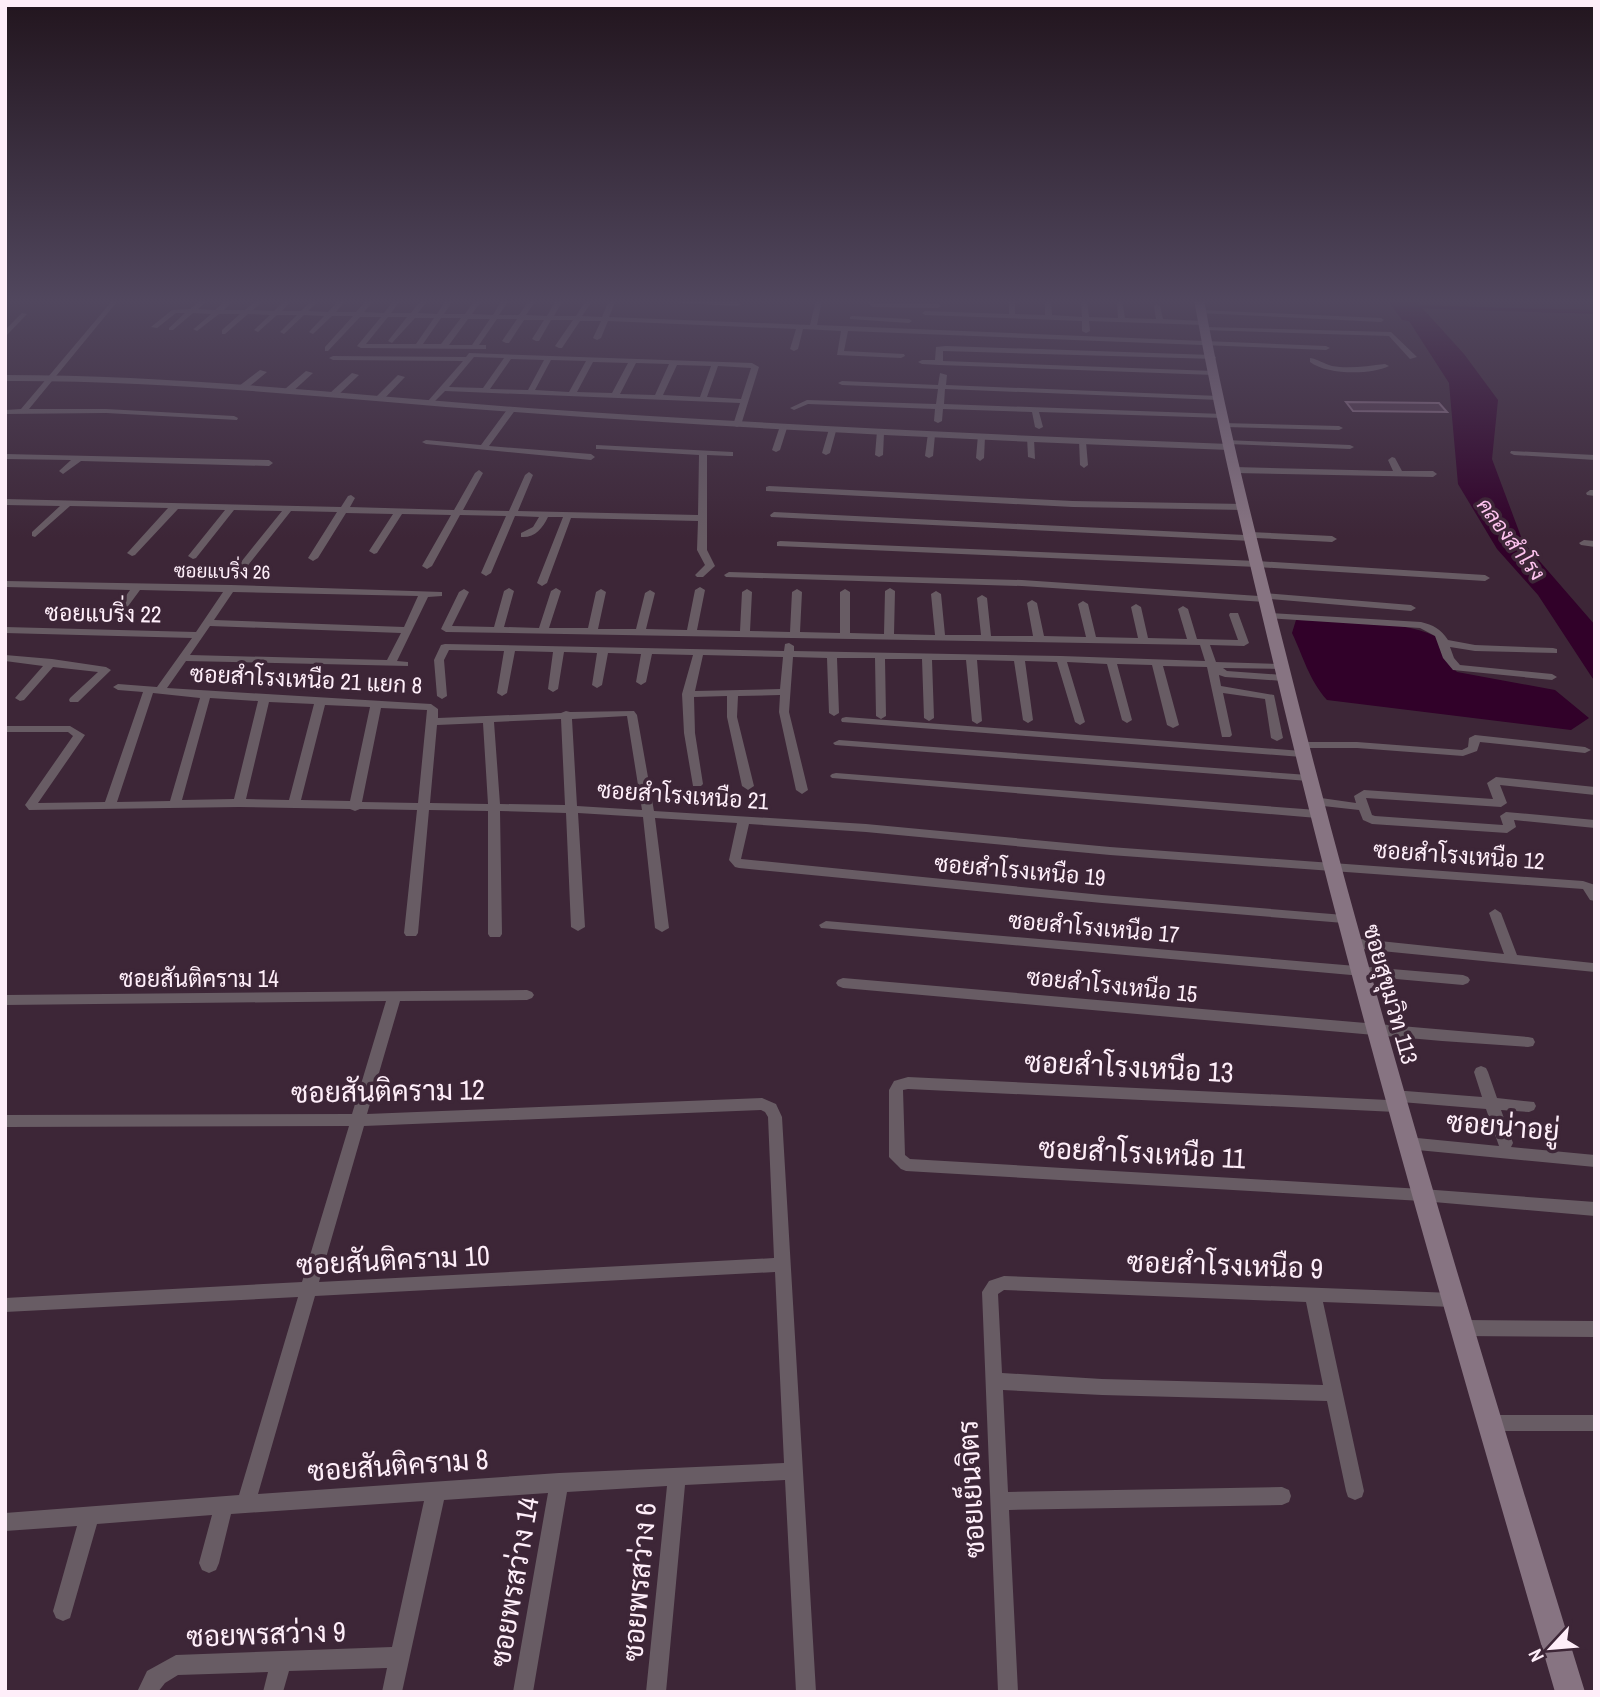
<svg xmlns="http://www.w3.org/2000/svg" width="1600" height="1697" font-family="'Archivo Narrow',Sarabun,sans-serif">
<style>
.water{fill:#310129}
.lines{fill:none;stroke-linecap:round;stroke-linejoin:round}
.canal{fill:#310129;fill-rule:evenodd}
.building{fill:#533a4d;stroke:#876b80;stroke-width:2}
.minor{fill:#685c64;fill-rule:evenodd}
.tertiary{fill:#685c64;fill-rule:evenodd}
.secondary{fill:#877482;fill-rule:evenodd}
.labels{text-anchor:middle;dominant-baseline:central;stroke-width:7;stroke-linejoin:round;paint-order:stroke}
.far-street-label{font-size:19px;fill:#feeef9;stroke:#3d2637}
.far-water-label{font-size:21px;font-style:italic;fill:#ffc4f0;stroke:#3d2637}
.street-label{font-size:23px;fill:#feeef9;stroke:#3d2637}
.near-street-label{font-size:28px;fill:#feeef9;stroke:#3d2637}
</style>
<rect width="100%" height="100%" fill="#3d2637"/>
<g class="water">
<path d="M1387 300H1415L1464 354 1498 400 1492 459 1523 542 1595 625V682L1538 595 1497 549 1458 484 1449 383 1409 321 1402 320Z"/>
<path d="M1296 620C1339 622 1406 618 1443 640L1442 655 1457 672 1555 690 1589 718 1571 730 1327 700C1309 680 1303 656 1292 633Z"/>
</g>
<g class="lines">
<path class="canal" d="M1405 305 1595 310V314L1407 308 1405 307Z"/>
</g>
<path class="building" d="M1346 402 1439 403 1447 412 1353 411Z"/>
<g class="lines">
<g class="minor">
<path d="M116 300V303L29 409H106L234 416 238 418 237 420 106 413 5 414V410L21 409 112 301Z"/>
<path d="M200 300H208L198 309 215 310 226 300H234L224 310H245L256 300H263L253 310 274 311 285 300H292L282 311H301L312 300H319L308 311 328 312 339 300H346L336 312H356L367 300H374L364 312 384 313 394 300H401L391 313H411L421 300H428L418 313 437 314 446 300H453L444 314H465L475 300H482L472 314 493 315 502 300H509L499 315H519L529 300H536L526 315 547 316 556 300H563L554 316H576L586 300H593L582 316 602 317 609 300H616L609 317 810 325 816 300H822L817 325 1326 346 1330 348 1326 350 848 331 844 351 904 354 905 356 901 358 837 355 841 331 803 329 798 349 794 351 790 349 796 329 608 321 601 338 597 340 593 338 601 321H580L562 348H559L555 346 573 320H551L539 341H536L532 339 544 320H524L509 343H506L502 341 517 319H497L479 345H486V349H483L361 348 357 346 381 317H360L328 351H325V347L353 316H332L313 334 309 332 324 316 304 315 284 334 280 332 297 315H277L258 332 254 330 270 315 248 314 225 334H222V330L240 314H219L197 331 193 329 195 328 211 314 193 313 173 330H169V328L185 313H176L157 328 151 327 172 310 190 309ZM388 317H407L388 341 392 343 415 318H434L416 344H366ZM441 318H461L441 344H423ZM468 319H490L472 345H449Z"/>
<path d="M708 300 738 302 741 304 738 306 681 303 678 301Z"/>
<path d="M865 300H872L874 303 938 304 941 306 938 308 872 307Z"/>
<path d="M1009 300H1015V314L1045 315V300H1051L1052 315 1082 317 1081 301 1087 300 1089 317 1118 318 1117 302 1122 300 1125 318 1156 319 1154 306 1157 304 1160 306 1163 319 1203 321 1207 323 1203 325 1089 321 1090 331 1086 333 1082 331V321L925 315 922 313 925 311 1009 314Z"/>
<path d="M1201 310 1381 318 1384 320 1381 322 1199 313V311Z"/>
<path d="M22 313 27 314 5 337V330Z"/>
<path d="M852 316 909 319 912 321 909 323 850 319V317Z"/>
<path d="M1205 327 1391 332 1417 357 1410 359 1389 336 1203 330V328Z"/>
<path d="M946 346 1212 355 1216 357 1215 359 943 351V361L1214 371 1218 373 1214 375 939 365 922 364 918 362 922 360H935L936 347Z"/>
<path d="M469 353 752 363 759 367 741 425 737 427 733 425 740 403 445 391 431 405H428V401L463 361 333 360 329 358 333 356 466 357ZM474 357 504 358 483 388 449 387ZM511 359 544 360 528 390 490 389ZM551 360 586 361 569 392 535 390ZM593 362 628 363 612 393 577 392ZM636 363 669 364 655 395 620 394ZM677 365 711 366 700 397 663 395ZM718 366 751 368 741 399 707 397Z"/>
<path d="M1310 358C1318 359 1324 364 1332 366 1349 369 1368 366 1385 364L1389 366C1371 375 1327 375 1310 362Z"/>
<path d="M260 370 267 372 245 390H239V386Z"/>
<path d="M306 371 313 373 291 393H285V389Z"/>
<path d="M352 373 359 375 336 397H330V393Z"/>
<path d="M940 373 947 375 946 385 1219 396 1223 398 1219 400 945 389 944 404 1223 414 1227 416 1223 418 1039 412 1043 427 1039 429 1035 427 1032 412 943 409 942 421 938 423 934 421 935 409 808 404 794 410 790 408 807 400 936 404 938 389 842 385 838 383 842 381 938 385Z"/>
<path d="M398 375 405 377 382 401H376V397Z"/>
<path d="M509 407 516 409 489 446 591 454 595 457 591 460 426 444 422 442 426 440 481 445Z"/>
<path d="M1222 423 1339 426 1343 428 1339 430 1225 427 1221 425Z"/>
<path d="M780 426 787 428 780 450 776 452 772 450Z"/>
<path d="M829 429 836 431 830 453 826 455 822 453Z"/>
<path d="M877 431 884 433 883 455 879 457 875 455Z"/>
<path d="M928 433 935 435 933 456 929 458 925 456Z"/>
<path d="M978 435 985 437 984 458 980 461 976 458Z"/>
<path d="M1027 437 1034 439 1035 459 1028 457Z"/>
<path d="M1079 440 1086 442 1088 465 1084 468 1080 465Z"/>
<path d="M1225 440 1350 445 1354 447 1350 449 1228 444H1225Z"/>
<path d="M596 445 733 452V456H730L707 455V550L715 566 703 577H697L695 575 705 565 697 550 698 521 571 518 547 583 542 586 537 583 563 517H548C542 529 535 538 521 537V533L533 527 539 517 515 516 491 573 486 576 481 573 506 516 460 515 432 566 427 569 422 566 451 515 402 514 377 553 374 554 369 551 393 514 346 513 318 558 313 561 308 558 337 512 291 511 245 569 242 570 237 567 282 511 234 510 196 558 193 559 188 556 225 510 178 509 135 555 132 556 127 553 129 551 168 508 70 506 35 537 32 536V532L60 506 5 505V499L341 507 348 496 351 495 355 498 350 507 454 510 475 473 479 470 483 473 463 510 509 511 525 475 529 472 533 475 518 511 698 515 699 455 599 449H596Z"/>
<path d="M1511 451 1595 455V460L1514 455 1510 453Z"/>
<path d="M5 454 269 460 273 463 269 466 81 461 63 474 59 471 71 460 5 459Z"/>
<path d="M1392 457 1395 458 1402 471H1433L1437 474 1433 477 1235 473 1231 470 1235 467 1393 471 1388 460Z"/>
<path d="M769 486 1073 501 1244 504 1248 507 1244 510 1073 507 766 491V487Z"/>
<path d="M1590 490H1595V496L1587 495 1586 493Z"/>
<path d="M774 512 1245 535 1250 532 1332 536 1337 539 1332 542 1256 538 1251 541 771 517 770 515Z"/>
<path d="M1584 540 1595 541V547L1581 545 1579 543Z"/>
<path d="M780 541 1257 561 1485 575 1490 578 1485 581 1257 567 777 546V542Z"/>
<path d="M729 572 1022 580 1259 596 1264 593 1411 605 1416 608 1411 611 1270 599 1265 602 1022 586 726 577 724 575Z"/>
<path d="M5 581 231 585 442 592V596L428 597 397 661 408 662V666L186 661 167 688 431 704 438 709V718L561 713 566 711 570 712 634 711 637 715 654 811 866 824 1110 847 1583 881 1595 885V901L1590 900 1583 889 1110 855 866 832 749 824 741 859 1102 895 1344 915 1350 919 1344 923 1102 903 739 868 735 867 729 860 737 823 655 818 669 928 662 932 655 928 643 817 578 813 585 927 578 931 571 927 566 813 500 811 502 934 500 937H490L488 934V811L429 810 418 933 416 936H406L404 933 417 810 360 809 355 811 350 809 239 807 29 810 25 805 73 736 68 732H5V726H70L85 735 38 803 105 802 143 692 118 690 113 687 118 684 157 687 192 638 5 633V627L196 632 223 592 140 590 126 609 123 610 118 607 130 590 5 587ZM233 592 418 596 404 627 214 620ZM210 626 401 633 387 660 190 655ZM153 693 200 698 170 801 117 802ZM210 698 258 701 234 799 182 800ZM269 702 314 704 289 800 246 799ZM325 705 370 707 350 801 301 800ZM381 708 427 710 418 803 362 802ZM627 716 642 810 577 806 572 719ZM561 719 565 805 500 804 494 722ZM483 723 488 804 430 803 437 725Z"/>
<path d="M700 587 705 590 697 630 740 631 742 592 747 589 752 592 750 631 790 632 792 592 797 589 802 592 800 632 840 633V592L845 589 850 592V633L884 634 885 591 890 588 895 591 894 634 935 635 931 594 936 591 941 594 945 635H981L977 598 982 595 987 598 991 636H1033L1027 603 1032 600 1037 603 1044 636 1086 637 1078 604 1083 601 1088 604 1096 637 1138 638 1131 607 1136 604 1141 607 1148 638 1187 639 1178 609 1183 606 1188 609 1197 639 1238 640 1229 615 1230 613H1238L1249 643 1244 646 1210 645 1216 662 1281 664 1286 667 1285 669 1223 668 1227 671 1283 675 1288 678 1283 681 1225 677 1219 675 1221 686 1274 695 1283 738 1277 741 1271 738 1265 699 1223 693 1232 735 1230 737H1222L1207 667 1163 666 1179 725 1173 728 1167 725 1152 665 1117 664 1132 720 1127 723 1122 720 1107 664 1067 662 1085 722 1080 725 1075 722 1057 662 1025 661 1033 720 1028 723 1023 720 1014 661 977 660 982 721 977 724 972 721 966 660H932L934 718 929 721 924 718 922 659H885L886 716 881 719 876 716 875 658H837L839 713 834 716 829 713 827 658 793 657 789 712 808 790 802 794 796 790 779 712 780 695 738 696 737 717 754 786 748 790 742 786 727 717V696L694 697 695 733 703 784 701 786H693L684 733 682 694 693 655 652 654 646 682 641 685 636 682 641 654 608 653 602 685 597 688 592 685 597 653 564 652 558 689 553 692 548 689 553 652 515 651 507 693 502 696 497 693 504 651 449 650 444 660 447 696 442 699 437 696 434 660 441 645 445 644 784 651 785 644 789 643 794 646V651L1061 656 1205 661 1200 645 446 632 441 629 459 592 464 589 469 592 452 626 494 627 504 591 509 588 514 591 504 627 539 628 551 591 556 588 561 591 549 628H588L596 592 601 589 606 592 598 629H636L645 593 650 590 655 593 646 629 687 630 695 590ZM703 655 783 657 780 689 695 691Z"/>
<path d="M1269 613 1421 622C1433 625 1441 629 1448 640L1475 645 1553 648 1557 649V653L1475 651 1450 647 1454 658 1460 665 1552 674 1557 677 1552 680 1453 670 1443 658 1435 636 1420 628 1265 618 1264 616Z"/>
<path d="M5 655 52 659 106 667 111 670 78 702H70L69 700 70 698 98 672 53 667 24 700 20 701 15 698 43 666 5 661Z"/>
<path d="M846 717 1302 751 1308 754 1302 757 842 722 841 720 842 718Z"/>
<path d="M1475 735 1585 747 1591 750 1585 753 1480 742 1477 751 1463 756 1357 748H1300L1294 745 1300 742H1357L1462 750 1468 747 1469 738Z"/>
<path d="M839 740 1308 775 1314 778 1308 781 835 745 833 743Z"/>
<path d="M836 773 1317 810 1323 814 1317 818 832 778 830 776 832 774Z"/>
<path d="M1496 777 1595 787V795L1500 785 1507 803 1501 807 1366 798 1372 815 1375 816 1503 825 1500 816 1506 812 1595 820V828L1514 820 1516 827 1507 833 1372 824 1363 820 1359 810 1314 805 1308 801 1314 797 1356 803 1354 796 1364 790 1493 799 1487 783Z"/>
<path d="M1495 909 1501 913 1517 955 1593 963 1595 964V972L1351 948 1346 946 1344 943 1346 940 1351 938 1504 954 1489 913Z"/>
<path d="M826 921 1463 975 1468 977 1470 980 1468 983 1463 985 821 928 819 925Z"/>
<path d="M843 978 1528 1037 1533 1038 1535 1042 1533 1046 1528 1047 1442 1041 843 988 838 986 836 983 838 980Z"/>
<path d="M527 990 532 992 534 995 532 998 527 1000 400 1001 367 1114 762 1098 776 1104 782 1117 816 1692H796L785 1480 685 1485 666 1692H646L667 1486 567 1492 533 1692H513L548 1493 444 1500 402 1692H382L387 1668 289 1671 283 1692H263L268 1672 178 1675 165 1683 158 1692H137L147 1671 176 1655 392 1647 424 1501 231 1514 219 1563 216 1570 209 1573 202 1570 199 1563 212 1515 97 1524 70 1618 63 1621 56 1618 53 1611 77 1526 5 1531V1513L239 1495 298 1297 5 1312V1298L302 1282 349 1126 5 1127V1115L352 1114 386 1001 5 1005V995ZM761 1110 765 1112 768 1117 774 1258 319 1282 364 1126ZM775 1272 784 1463 559 1473 258 1494 315 1296Z"/>
<path d="M1481 1066 1486 1068 1488 1072 1497 1098 1534 1102 1536 1106 1534 1110 1529 1112 1501 1110 1513 1143 1511 1147 1595 1155V1167L1407 1149 1402 1147 1399 1143 1402 1139 1407 1137 1499 1146 1486 1109 1401 1102 1403 1106 1401 1110 1396 1112 908 1089 903 1090 905 1155 910 1159 1422 1189 1595 1202V1216L1422 1201 906 1171 901 1169 889 1157V1090L894 1081 908 1077 1388 1100 1386 1096 1388 1092 1393 1090 1482 1097 1474 1072 1476 1068Z"/>
<path d="M1004 1276 1453 1293 1459 1295 1461 1300 1459 1305 1453 1307 1323 1302 1364 1491 1362 1497 1355 1500 1348 1497 1346 1491 1327 1401 1102 1395 1003 1390 1008 1492 1282 1487 1289 1490 1291 1496 1289 1502 1282 1505 1009 1510 1018 1692H998L982 1292 989 1281ZM1004 1290 1306 1302 1323 1385 1102 1379 1002 1373 998 1294Z"/>
<path d="M1462 1320 1595 1321V1337L1462 1336 1456 1333 1453 1328 1456 1323Z"/>
<path d="M1490 1415H1595V1431H1490L1484 1429 1481 1423 1484 1417Z"/>
</g>
<path class="tertiary" d="M5 375C180 375 353 395 528 408 761 424 995 435 1229 444L1234 447 1229 450C995 441 761 430 528 413 353 401 180 380 5 381Z"/>
<path class="secondary" d="M1194 300H1204C1226 419 1256 536 1286 654 1373 1003 1479 1347 1585 1692H1555C1455 1347 1353 1003 1271 653 1243 536 1215 419 1194 300Z"/>
</g>
<linearGradient id="sky" x2="0" y2="1"><stop stop-color="#22151e"/><stop offset="0.56" stop-color="#51475e"/><stop offset="1" stop-color="#51475e" stop-opacity="0"/></linearGradient>
<rect width="1600" height="538" fill="url(#sky)"/>
<g class="labels">
<g class="far-street-label">
<text transform="translate(222 571) rotate(1)">ซอยแบริ่ง 26</text>
</g>
<g class="far-water-label">
<text transform="translate(1511 539) rotate(53)">คลองสำโรง</text>
</g>
<g class="street-label">
<text transform="translate(103 613) rotate(1)">ซอยแบริ่ง 22</text>
<text transform="translate(306 679) rotate(3)">ซอยสำโรงเหนือ 21 แยก 8</text>
<text transform="translate(683 795) rotate(4)">ซอยสำโรงเหนือ 21</text>
<text transform="translate(1459 855) rotate(4)">ซอยสำโรงเหนือ 12</text>
<text transform="translate(1020 870) rotate(5)">ซอยสำโรงเหนือ 19</text>
<text transform="translate(1094 927) rotate(5)">ซอยสำโรงเหนือ 17</text>
<text x="199" y="978">ซอยสันติคราม 14</text>
<text transform="translate(1112 985) rotate(6)">ซอยสำโรงเหนือ 15</text>
<text transform="translate(1391 994) rotate(74)">ซอยสุขุมวิท 113</text>
</g>
<g class="near-street-label">
<text transform="translate(1129 1067) rotate(3)">ซอยสำโรงเหนือ 13</text>
<text transform="translate(388 1091) rotate(-1)">ซอยสันติคราม 12</text>
<text transform="translate(1503 1126) rotate(5)">ซอยน่าอยู่</text>
<text transform="translate(1142 1153) rotate(3)">ซอยสำโรงเหนือ 11</text>
<text transform="translate(393 1260) rotate(-3)">ซอยสันติคราม 10</text>
<text transform="translate(1225 1265) rotate(2)">ซอยสำโรงเหนือ 9</text>
<text transform="translate(398 1465) rotate(-4)">ซอยสันติคราม 8</text>
<text transform="translate(971 1489) rotate(-93)">ซอยเย็นจิตร</text>
<text transform="translate(514 1582) rotate(-80)">ซอยพรสว่าง 14</text>
<text transform="translate(639 1582) rotate(-85)">ซอยพรสว่าง 6</text>
<text transform="translate(266 1634) rotate(-2)">ซอยพรสว่าง 9</text>
</g>
</g>
<rect width="1600" height="1697" fill="none" stroke="#feeef9" stroke-width="14"/>
<g transform="translate(1551 1648) rotate(244)" stroke="#3d2637" stroke-width="5" paint-order="stroke">
<path d="M0-5L12 26L0 18L-12 26Z" fill="#feeef9"/>
<text y="-10" font-size="19" font-weight="bold" text-anchor="middle" fill="#feeef9">N</text>
</g>
</svg>
